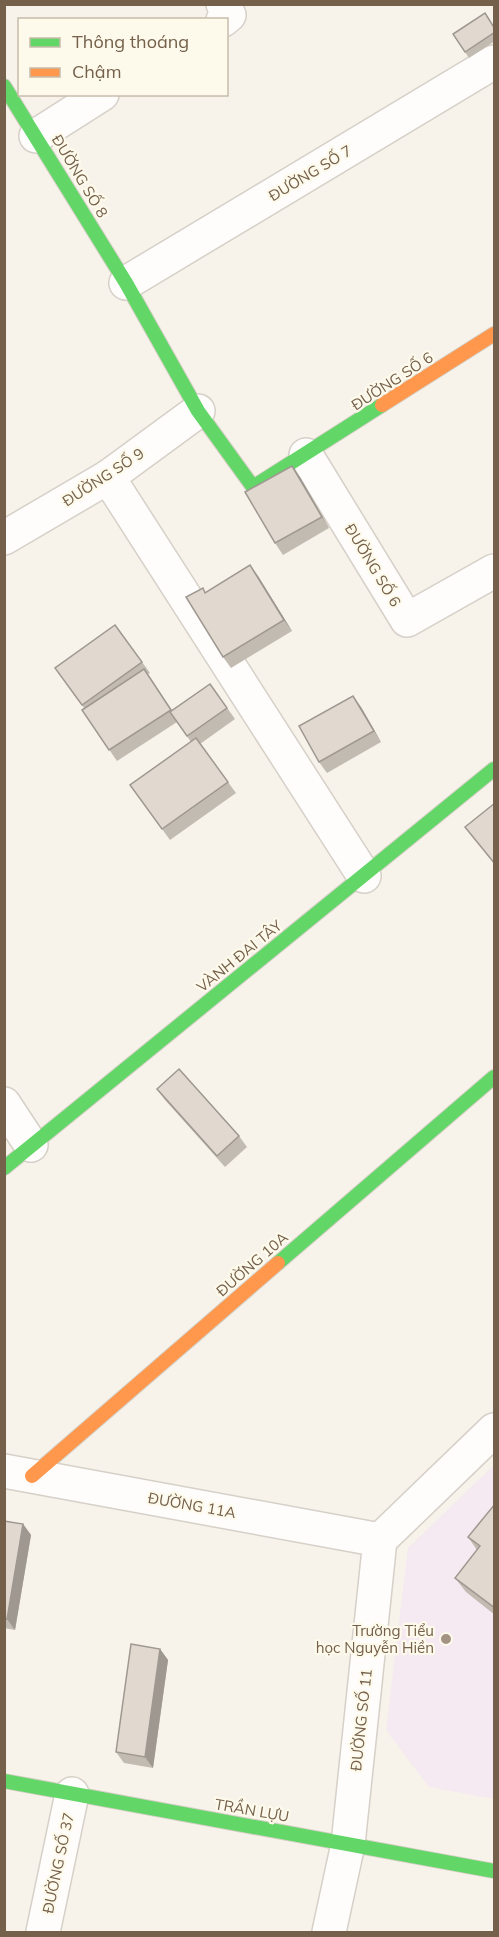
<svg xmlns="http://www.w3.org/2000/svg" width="499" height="1937" font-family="Mulish,sans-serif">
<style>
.education{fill:#f5e9f2}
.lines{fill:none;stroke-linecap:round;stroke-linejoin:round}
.street-casing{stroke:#d6d0c8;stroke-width:36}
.fast-casing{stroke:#d4cfc5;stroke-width:16}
.slow-casing{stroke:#d4cfc5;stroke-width:16}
.street{stroke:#fefdfc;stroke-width:33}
.fast{stroke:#63d668;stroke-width:14}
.slow{stroke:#ff974d;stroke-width:14}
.wall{fill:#c2bbb2}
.shaded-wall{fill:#9e9891}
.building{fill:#e1d9cf;stroke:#9e9891;stroke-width:1.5}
.poi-dot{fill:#a29383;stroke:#fefaeb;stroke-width:2}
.labels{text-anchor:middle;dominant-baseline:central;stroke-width:4.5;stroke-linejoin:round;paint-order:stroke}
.street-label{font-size:15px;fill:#74604b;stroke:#fefaeb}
.poi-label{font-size:15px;fill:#74604b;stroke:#fefaeb;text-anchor:end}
</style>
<rect width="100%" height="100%" fill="#f7f3ea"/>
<path class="education" d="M494 1465V1799L429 1787 386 1730 408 1548Z"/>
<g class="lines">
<defs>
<g id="street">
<path d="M223 20 229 15 223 4"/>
<path d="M36 136 102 94"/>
<path d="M126 283 494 62"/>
<path d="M306 455 407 620 494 571"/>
<path d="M108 477 364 876"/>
<path d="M4 538 108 477 198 411"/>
<path d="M4 1104 31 1145"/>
<path d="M4 1471 380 1540"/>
<path d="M43 1932 72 1794"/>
<path d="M329 1932 348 1844 380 1540 494 1430"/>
</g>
<g id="fast">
<path d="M4 86 126 283 198 411 253 487 382 405"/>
<path d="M4 1168 494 769"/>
<path d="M278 1263 494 1077"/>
<path d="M4 1781 494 1871"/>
</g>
<g id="slow">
<path d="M382 405 494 334"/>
<path d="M32 1476 278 1263"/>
</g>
</defs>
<use href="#street" class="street-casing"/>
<use href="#fast" class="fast-casing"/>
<use href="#slow" class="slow-casing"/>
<use href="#street" class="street"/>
<use href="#fast" class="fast"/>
<use href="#slow" class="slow"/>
</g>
<g class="wall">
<path d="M495 28V41L469 58 453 34Z"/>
<path d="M300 477 329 528 283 555 275 543Z"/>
<path d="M258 576 292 631 231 668 223 657 206 592Z"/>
<path d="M115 625 150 673 148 674 172 710 210 684 235 719 200 744 236 793 170 840 130 785 191 742 177 722 117 761 82 710 84 708 55 668Z"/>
<path d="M361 707 381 742 327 773 319 762Z"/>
<path d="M495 803V865L465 827Z"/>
<path d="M157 1089 239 1136 247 1147 225 1167 165 1100Z"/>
<path d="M495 1504V1615L466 1592 455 1578 477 1550 468 1537Z"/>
<path d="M4 1521 23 1524 31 1535 15 1630 4 1628Z"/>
<path d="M160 1649 168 1660 153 1768 124 1763 116 1752Z"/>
</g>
<g class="shaded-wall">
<path d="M292 466 300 477 329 528 322 517Z"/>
<path d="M250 565 258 576 292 631 284 620Z"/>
<path d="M353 696 361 707 381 742 374 731Z"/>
<path d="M23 1524 31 1535 15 1630 7 1619Z"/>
<path d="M160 1649 168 1660 153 1768 145 1757Z"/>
</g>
<g class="building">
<path d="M485 13 495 29V32L465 52 453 34Z"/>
<path d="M292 466 322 517 275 543 245 492Z"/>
<path d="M250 565 284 620 223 657 186 597 203 588 205 593Z"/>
<path d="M115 625 142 662 82 705 55 668Z"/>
<path d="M144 669 171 710 109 750 82 710Z"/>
<path d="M210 684 227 708 187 736 170 712Z"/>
<path d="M353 696 374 731 319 762 299 726Z"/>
<path d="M196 738 228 782 162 829 130 785Z"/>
<path d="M495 803V864L465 827Z"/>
<path d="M179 1069 239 1136 217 1156 157 1089Z"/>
<path d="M495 1504V1608L455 1578 480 1546 468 1537Z"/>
<path d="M4 1521 23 1524 7 1619H4Z"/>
<path d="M131 1644 160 1649 145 1757 116 1752Z"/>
</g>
<circle class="poi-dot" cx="446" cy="1639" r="6"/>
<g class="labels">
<g class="street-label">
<text transform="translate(310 173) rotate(-31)">ĐƯỜNG SỐ 7</text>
<text transform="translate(80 176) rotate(59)">ĐƯỜNG SỐ 8</text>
<text transform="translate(392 381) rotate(-33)">ĐƯỜNG SỐ 6</text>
<text transform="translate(103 477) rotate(-33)">ĐƯỜNG SỐ 9</text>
<text transform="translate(373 565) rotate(59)">ĐƯỜNG SỐ 6</text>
<text transform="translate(239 956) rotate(-39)">VÀNH ĐAI TÂY</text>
<text transform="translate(252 1264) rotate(-41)">ĐƯỜNG 10A</text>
<text transform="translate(192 1505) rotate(10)">ĐƯỜNG 11A</text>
<text transform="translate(361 1720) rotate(-84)">ĐƯỜNG SỐ 11</text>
<text transform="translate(252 1810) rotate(10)">TRẦN LỰU</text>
<text transform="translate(58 1863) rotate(-78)">ĐƯỜNG SỐ 37</text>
</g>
<g class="poi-label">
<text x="434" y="1630">Trường Tiểu<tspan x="434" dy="17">học Nguyễn Hiền</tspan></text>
</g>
</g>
<rect width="499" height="1937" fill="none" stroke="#74604b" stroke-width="12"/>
<rect x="18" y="18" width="210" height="78" fill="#fefaeb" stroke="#c7bcab" stroke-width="1.5"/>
<rect x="30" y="38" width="30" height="9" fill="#63d668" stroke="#c7bcab" stroke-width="1.5"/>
<text x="72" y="48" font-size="18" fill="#74604b">Thông thoáng</text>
<rect x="30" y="68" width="30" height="9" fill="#ff974d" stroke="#c7bcab" stroke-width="1.5"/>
<text x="72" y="78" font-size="18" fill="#74604b">Chậm</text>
</svg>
